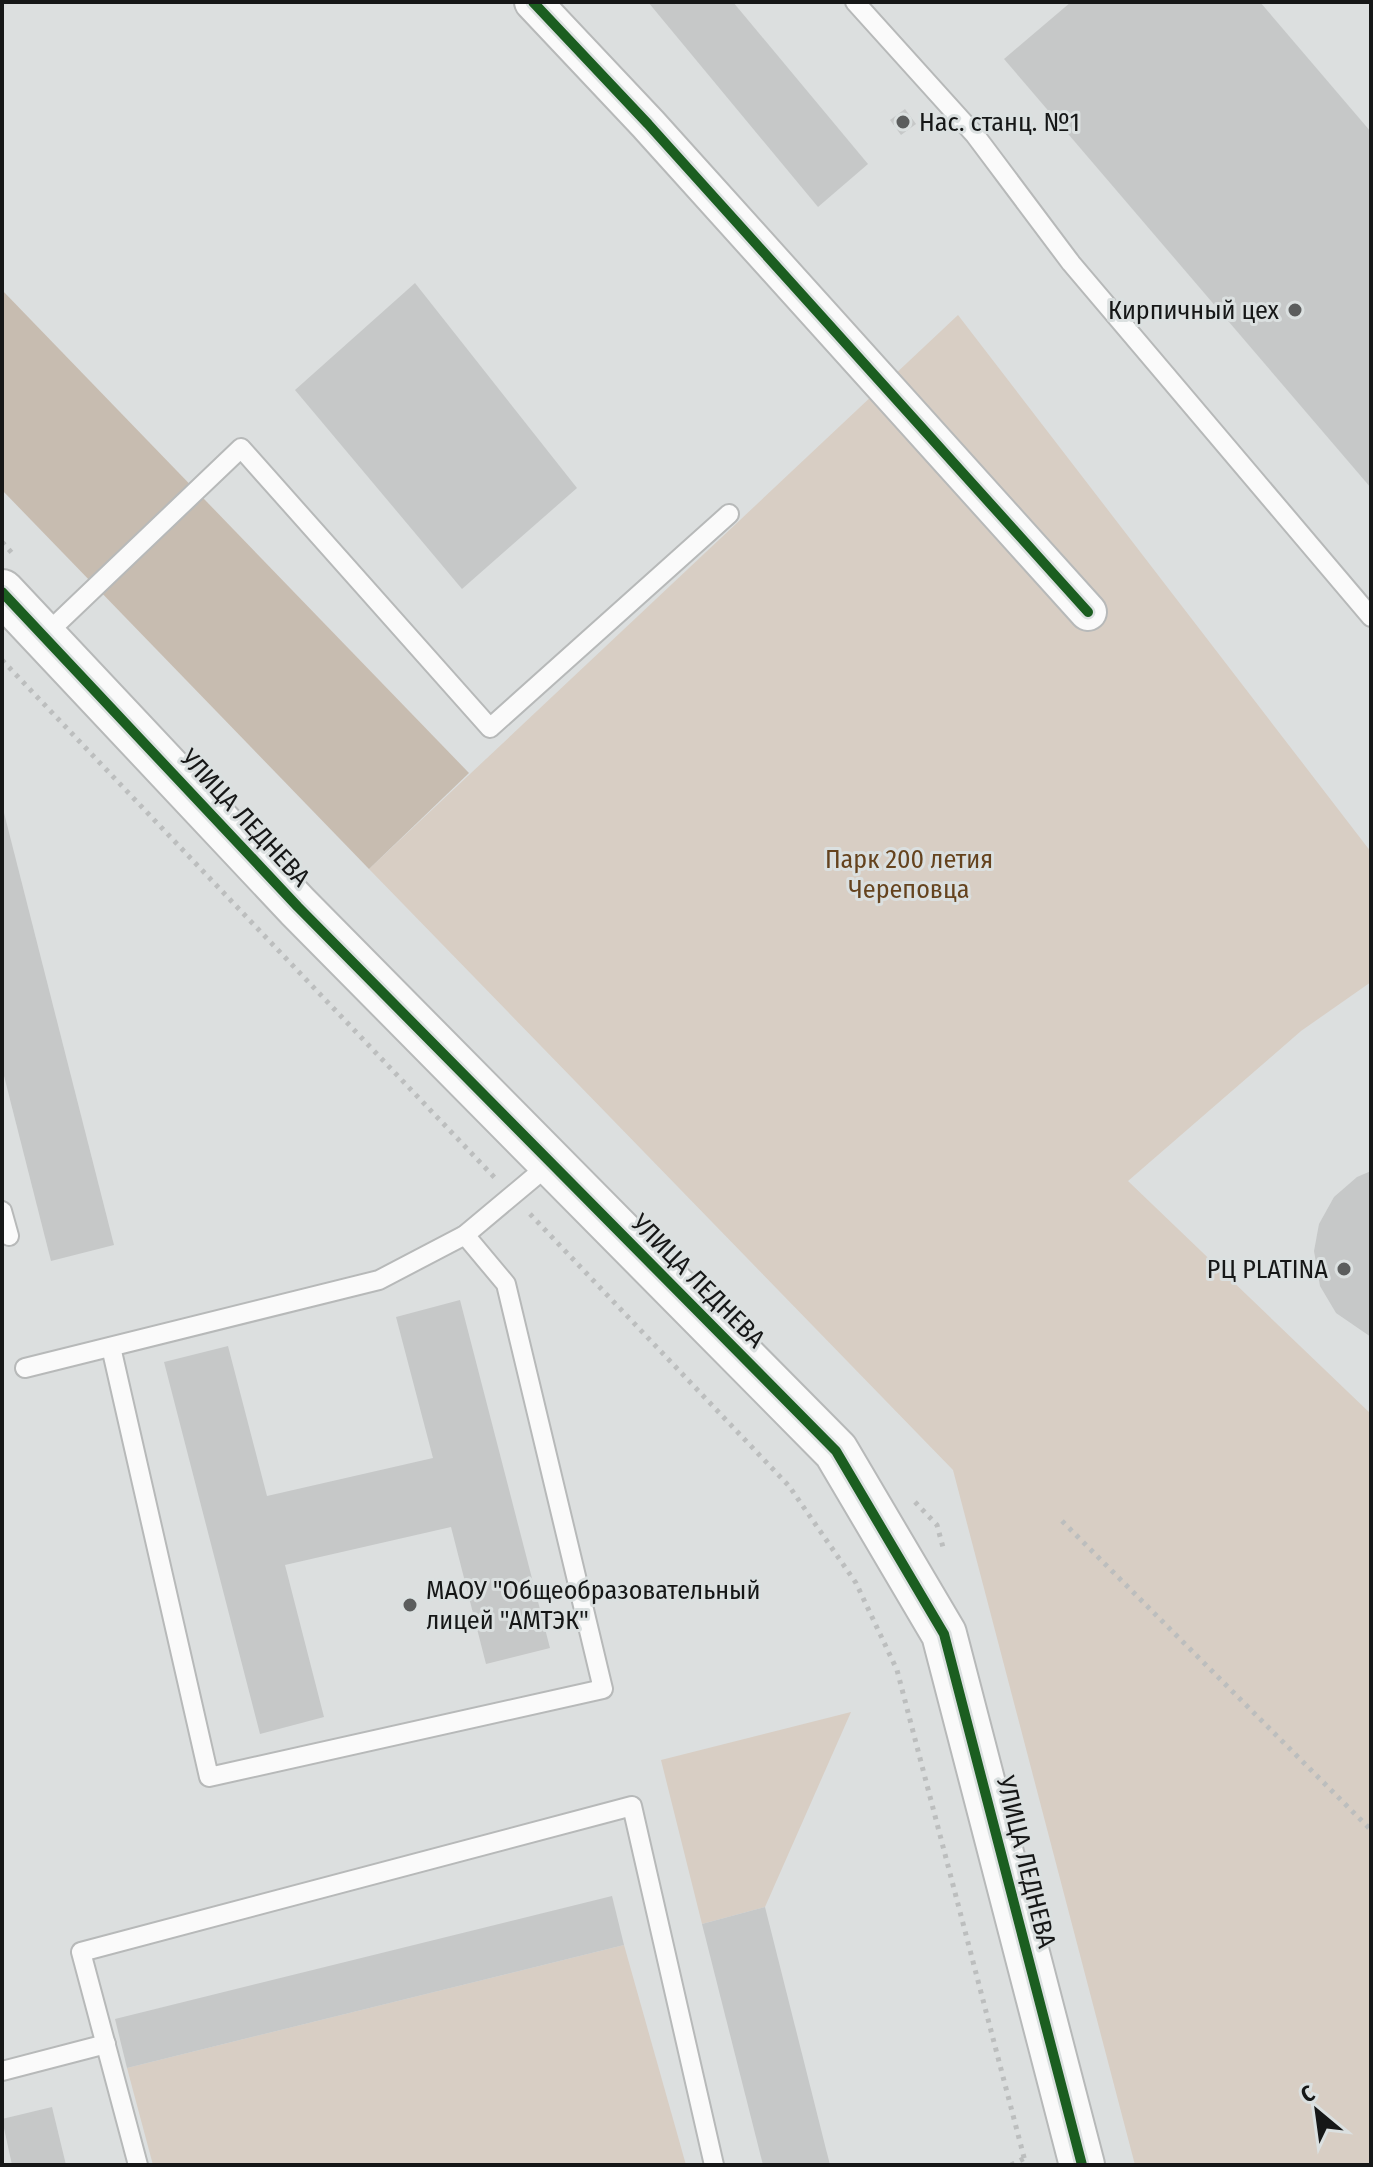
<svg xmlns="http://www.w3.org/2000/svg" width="1373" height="2167" font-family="'Fira Sans Condensed',sans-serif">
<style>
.green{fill:#d8cec4}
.forest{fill:#c7bcb0}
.building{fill:#c6c8c8}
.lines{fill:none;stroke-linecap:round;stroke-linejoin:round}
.service-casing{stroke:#b7b9b9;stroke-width:22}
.minor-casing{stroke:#b7b9b9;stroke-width:40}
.tertiary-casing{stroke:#b7b9b9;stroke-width:48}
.path{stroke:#bcbebe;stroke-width:5;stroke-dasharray:4 6;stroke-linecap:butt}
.service{stroke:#fafafa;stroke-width:18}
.minor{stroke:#fafafa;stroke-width:36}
.tertiary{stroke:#fafafa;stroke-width:44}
.cycleway-casing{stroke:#dbe0e0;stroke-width:15}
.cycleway{stroke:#1b5e20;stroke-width:10}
.poi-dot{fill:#5b5d5d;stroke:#dbe0e0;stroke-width:3}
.labels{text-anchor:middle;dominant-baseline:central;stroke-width:6;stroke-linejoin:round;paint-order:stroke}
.poi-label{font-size:26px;fill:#161717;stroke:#dbe0e0;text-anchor:start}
.street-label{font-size:26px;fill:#161717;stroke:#dbe0e0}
.park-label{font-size:26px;fill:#65431e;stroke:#dbe0e0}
</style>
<rect width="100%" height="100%" fill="#dcdfdf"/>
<g class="green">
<path d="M958 315 1371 852V982L1301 1031 1128 1181 1371 1414V2165H1135L953 1470 369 869Z"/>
<path d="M851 1712 765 1907 702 1924 661 1760Z"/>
<path d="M624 1945 686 2165H153L127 2068Z"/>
</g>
<path class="forest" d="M2 290 469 773 369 869 2 490Z"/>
<g class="building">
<path d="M648 2H733L868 164 818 207Z"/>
<path d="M1071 2H1260L1371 132V488L1004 59Z"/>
<path d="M905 109 916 124 901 135 890 120Z"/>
<path d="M415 283 577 488 462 589 295 390Z"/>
<path d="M2 805 114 1245 51 1261 2 1068Z"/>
<path d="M1371 1171V1337L1336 1313 1320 1286 1314 1251 1319 1224 1334 1197 1357 1177Z"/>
<path d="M460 1300 550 1648 486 1664 451 1527 285 1565 324 1717 260 1734 164 1362 228 1346 267 1496 433 1458 396 1317Z"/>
<path d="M612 1896 624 1945 127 2068 115 2019Z"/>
<path d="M765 1907 830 2165H763L702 1924Z"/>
<path d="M52 2107 66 2165H12L2 2119Z"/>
</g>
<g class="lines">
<defs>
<g id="service">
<path d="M855 2 975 135 1071 263 1371 617"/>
<path d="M43 637 241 448 490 728 729 514"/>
<path d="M2 1211 9 1236"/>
<path d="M111 1347 209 1777 603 1689 506 1284 465 1235"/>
<path d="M25 1368 379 1280 465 1235 551 1163"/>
<path d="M2 2071 106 2044"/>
<path d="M138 2165 81 1952 632 1806 714 2165"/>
</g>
<path id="minor" d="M533 2 648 124 1088 612"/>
<path id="tertiary" d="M2 592 298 907 836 1451 944 1634 1082 2165"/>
</defs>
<use href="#service" class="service-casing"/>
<use href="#minor" class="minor-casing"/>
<use href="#tertiary" class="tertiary-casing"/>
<g class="path">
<path d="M2 542 12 553"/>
<path d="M2 660 495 1178"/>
<path d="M530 1214 789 1486 856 1583 897 1670 1026 2165"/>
<path d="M915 1502 937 1525 944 1551"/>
<path d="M1062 1521 1371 1830"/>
<path d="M1011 2165 1025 2158"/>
</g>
<use href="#service" class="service"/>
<use href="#minor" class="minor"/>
<use href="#tertiary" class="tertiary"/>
<defs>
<g id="cycleway">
<path d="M533 2 648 124 1088 612"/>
<path d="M2 592 298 907 836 1451 944 1634 1082 2165"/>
</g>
</defs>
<use href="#cycleway" class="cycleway-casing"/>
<use href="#cycleway" class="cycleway"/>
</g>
<g class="poi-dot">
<circle cx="903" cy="122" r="8"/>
<circle cx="1295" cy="310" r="8"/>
<circle cx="1344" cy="1269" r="8"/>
<circle cx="410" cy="1605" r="8"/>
</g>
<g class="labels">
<g class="poi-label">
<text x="919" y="122">Нас. станц. №1</text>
<text x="1279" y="310" text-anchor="end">Кирпичный цех</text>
<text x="1328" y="1269" text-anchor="end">РЦ PLATINA</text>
<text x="426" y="1590">МАОУ "Общеобразовательный<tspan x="426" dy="30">лицей "АМТЭК"</tspan></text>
</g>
<g class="street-label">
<text transform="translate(245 818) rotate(47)">УЛИЦА ЛЕДНЕВА</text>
<text transform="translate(698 1281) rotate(45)">УЛИЦА ЛЕДНЕВА</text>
<text transform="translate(1026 1862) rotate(76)">УЛИЦА ЛЕДНЕВА</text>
</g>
<g class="park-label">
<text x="909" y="859">Парк 200 летия<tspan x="909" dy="30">Череповца</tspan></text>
</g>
</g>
<rect width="1373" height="2167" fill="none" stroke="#161717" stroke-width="8"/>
<g transform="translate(1317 2111) rotate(331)" stroke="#dbe0e0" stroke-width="6" paint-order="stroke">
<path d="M0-6L14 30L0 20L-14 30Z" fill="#161717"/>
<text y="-12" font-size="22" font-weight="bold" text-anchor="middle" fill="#161717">С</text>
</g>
</svg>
